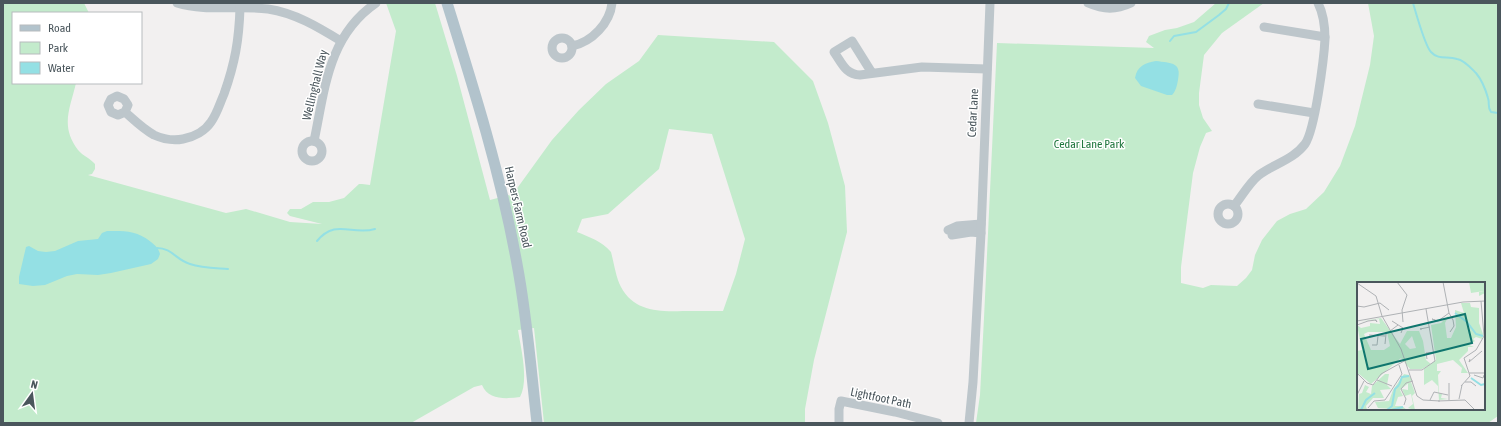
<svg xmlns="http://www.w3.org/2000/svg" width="1501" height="426" font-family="'Asap Condensed',sans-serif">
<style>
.green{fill:#c3ebcc;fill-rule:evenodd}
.water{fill:#94e0e4}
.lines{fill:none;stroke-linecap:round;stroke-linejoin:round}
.stream{stroke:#94e0e4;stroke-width:2}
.minor{stroke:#bdc6cb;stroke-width:9}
.major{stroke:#b2c3cc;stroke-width:11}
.labels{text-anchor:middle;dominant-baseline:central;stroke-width:3;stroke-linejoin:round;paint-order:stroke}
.street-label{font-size:12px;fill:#4a565c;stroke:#fff}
.park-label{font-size:12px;fill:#20773e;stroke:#fff}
.inset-river{fill:none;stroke:#94e0e4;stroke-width:2}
.inset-road{fill:none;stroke:#afb2b5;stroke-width:1}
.view{fill:#0f766e;fill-opacity:0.15;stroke:#0f766e;stroke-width:2}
.inset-edge{fill:none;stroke:#4a565c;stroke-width:2}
</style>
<rect width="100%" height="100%" fill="#f2f0f0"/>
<g class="green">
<path d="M3 3H84L89 13H13V83H76C70 109 60 126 78 150 83 156 90 158 95 164V169L92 174 88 175 226 213 246 209 290 222 322 224 290 216 287 213 290 209H301L313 202H329L344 198 359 184H362L370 185 396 31 386 3H435L457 76 490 200 513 194 552 140 579 110 606 84 639 61 658 35 774 42 813 81 828 123 845 186 847 232 814 360 805 409V423H544L534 328 518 330C521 349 529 380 520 397 506 399 488 400 482 385L474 387 411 423H3ZM669 129 712 134 745 239 736 274 723 311C709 311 696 311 683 311 658 312 634 311 621 287 616 278 614 263 611 252 602 241 589 237 577 232L582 219 608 214 659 169Z"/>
<path d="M1216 3H1264L1222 33 1204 55 1199 93V105L1203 118 1212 131 1206 133 1200 147 1193 173 1181 267V283L1203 288 1211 285 1237 286 1246 278 1252 270 1255 255 1262 240 1277 221 1290 214 1306 209 1324 192 1340 166 1355 126 1370 65 1374 36 1368 3H1498V416L1488 423H976L980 395 984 318 997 43 1154 48 1146 42 1149 36 1165 30 1177 28 1194 22ZM1358 283H1484V409H1358Z"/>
</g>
<g class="water">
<path d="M1156 61C1171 63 1182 62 1178 80 1177 85 1176 91 1172 95H1167L1141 86 1135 78C1137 66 1145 63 1156 61Z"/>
<path d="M107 231C125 231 136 230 151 242 155 245 159 249 160 254L158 259 151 264 111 273 98 275 77 274 67 276 45 285 33 286 19 284V277L26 247 29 246 38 251 46 252 55 251 78 241 98 239 102 233Z"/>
</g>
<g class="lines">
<g class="stream">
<path d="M1413 3C1416 13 1425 46 1431 52 1438 60 1447 56 1457 59 1464 60 1471 68 1476 73 1481 79 1486 91 1488 98 1490 104 1487 107 1491 112L1498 113"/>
<path d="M1170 41 1174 36 1196 32 1219 15 1226 9 1229 3"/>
<path d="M317 241C336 218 352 236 375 229"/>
<path d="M157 248C172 248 176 260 190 264 202 268 216 268 228 269"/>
</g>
<g class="minor">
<path d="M177 3C206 12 238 5 268 9 295 13 318 27 341 41"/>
<path d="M1088 3C1104 10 1116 10 1131 3"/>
<path d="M1264 27 1325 37"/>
<circle cx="562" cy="48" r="10"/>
<path d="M572 46C592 42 610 23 612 3"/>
<path d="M872 73 852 41 834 52C842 63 845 74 860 75L922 67 987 69"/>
<path d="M1258 104 1314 113"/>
<path d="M125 112 128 105 124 99 117 96 111 99 108 105 111 112 118 115 125 112C134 120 143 129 154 135 163 139 173 141 183 139 194 137 205 131 211 122 217 114 220 103 224 94 235 63 239 40 240 8"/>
<path d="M314 141C325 89 328 36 376 3"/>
<circle cx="312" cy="151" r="10"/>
<circle cx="1228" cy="214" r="10"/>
<path d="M1234 206C1242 196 1249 183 1259 175 1274 164 1294 159 1305 144 1315 130 1324 58 1325 39 1325 28 1323 13 1318 3"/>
<path d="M948 230 957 226 981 224"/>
<path d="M952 235 971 232 981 233"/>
<path d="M839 423V409L841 401 895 412 938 423"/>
<path d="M969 423 973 382 981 233 990 3"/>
</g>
<path class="major" d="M447 3C474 89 501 175 517 264 527 316 531 370 537 423"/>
</g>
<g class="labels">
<g class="street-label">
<text transform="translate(315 85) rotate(-76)">Wellinghall Way</text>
<text transform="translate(973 113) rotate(-87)">Cedar Lane</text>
<text transform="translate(518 207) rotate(77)">Harpers Farm Road</text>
<text transform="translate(881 398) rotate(12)">Lightfoot Path</text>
</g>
<g class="park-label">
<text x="1089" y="144">Cedar Lane Park</text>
</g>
</g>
<g transform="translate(1357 282)">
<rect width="128" height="128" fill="#f2f0f0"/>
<path d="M112 0H128V11L122 14V10L127 9 114 11ZM104 21H113L114 25 122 26V41L126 52 125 57 119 55 116 57 118 59 112 63 117 65H111V69L102 78 111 91H104L105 86 96 78 80 82V89H84L81 93 82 111 85 112 84 116 91 117 82 118 81 104 75 98 67 103V87L79 78 74 43 84 41 92 33 88 41 90 56H94L99 45 98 28 107 31ZM24 36 43 62 50 49H62L66 59 69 78 74 82 65 87H53L44 76 14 102 2 92 0 97V69L5 68 0 43 4 46 13 44V41L23 42 22 37 1 40ZM11 50H30L33 64 27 68H14L7 52ZM55 54 59 66 53 67 48 62ZM28 92H32L30 103 34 107 23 108 27 116H16L9 124 10 128H1L2 112 5 111 8 103 12 105 9 110 14 112 15 104ZM47 92 52 93 55 98 43 108 46 114 41 115 38 124H45L50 128 21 126 18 120 32 119 36 108ZM54 100 58 111 55 114 58 128 51 126 56 122 54 112 48 114 45 107 51 108V101Z" fill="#c3ebcc" fill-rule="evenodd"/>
<path class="inset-river" d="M98 31 110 40 119 52 126 54M114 96 124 103 128 102M42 103 45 95 52 94M4 128 9 118 18 111M30 128 35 124 38 107 42 103M34 128 46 125"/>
<path class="inset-road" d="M40 0 50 13 45 28 46 40M86 0 92 31 96 38 97 44 93 50M0 1 19 14 25 34M0 24 7 25 23 21 32 28M69 27 78 79M25 34 44 67 60 114 66 118 83 119M78 38 75 37 81 39 92 31M0 39 106 20 128 19M35 39 46 46 44 51M0 43 11 39 19 38 20 40 18 38M65 47H63L73 45M12 53 28 54M28 62 29 52 41 43M15 63H20L21 54M70 77 69 71 78 70M113 77 112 80 125 69M52 88H65L78 79M112 91H128M1 92 10 101 16 103 24 92 49 78M117 93 126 96 127 93M20 98 35 104M108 100H114L119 104M104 104 113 94 107 76 119 68 127 54 124 19M0 113 7 99M102 117 105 103M73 118 77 110 91 113M92 118V101M81 119 108 118 118 128M47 123 49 117 44 107 49 101 56 99M11 126 17 119 28 118 32 112 45 92 42 83"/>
<path class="view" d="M108 32 115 61 11 87 4 57Z"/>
<rect width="128" height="128" class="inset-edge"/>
</g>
<rect width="1501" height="426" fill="none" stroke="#4a565c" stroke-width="8"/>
<rect x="12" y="12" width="130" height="72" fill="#ffffff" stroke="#b7bbbe"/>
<rect x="20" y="25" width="20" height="6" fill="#b2c3cc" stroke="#b7bbbe"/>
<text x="48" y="32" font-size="12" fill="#4a565c">Road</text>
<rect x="20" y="42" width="20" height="12" fill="#c3ebcc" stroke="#b7bbbe"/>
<text x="48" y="52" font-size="12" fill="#4a565c">Park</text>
<rect x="20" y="62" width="20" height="12" fill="#94e0e4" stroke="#b7bbbe"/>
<text x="48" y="72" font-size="12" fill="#4a565c">Water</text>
<g transform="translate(32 394) rotate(14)" stroke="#ffffff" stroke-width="3" paint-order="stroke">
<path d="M0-3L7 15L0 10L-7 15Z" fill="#4a565c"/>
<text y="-6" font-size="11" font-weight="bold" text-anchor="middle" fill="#4a565c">N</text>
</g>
</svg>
